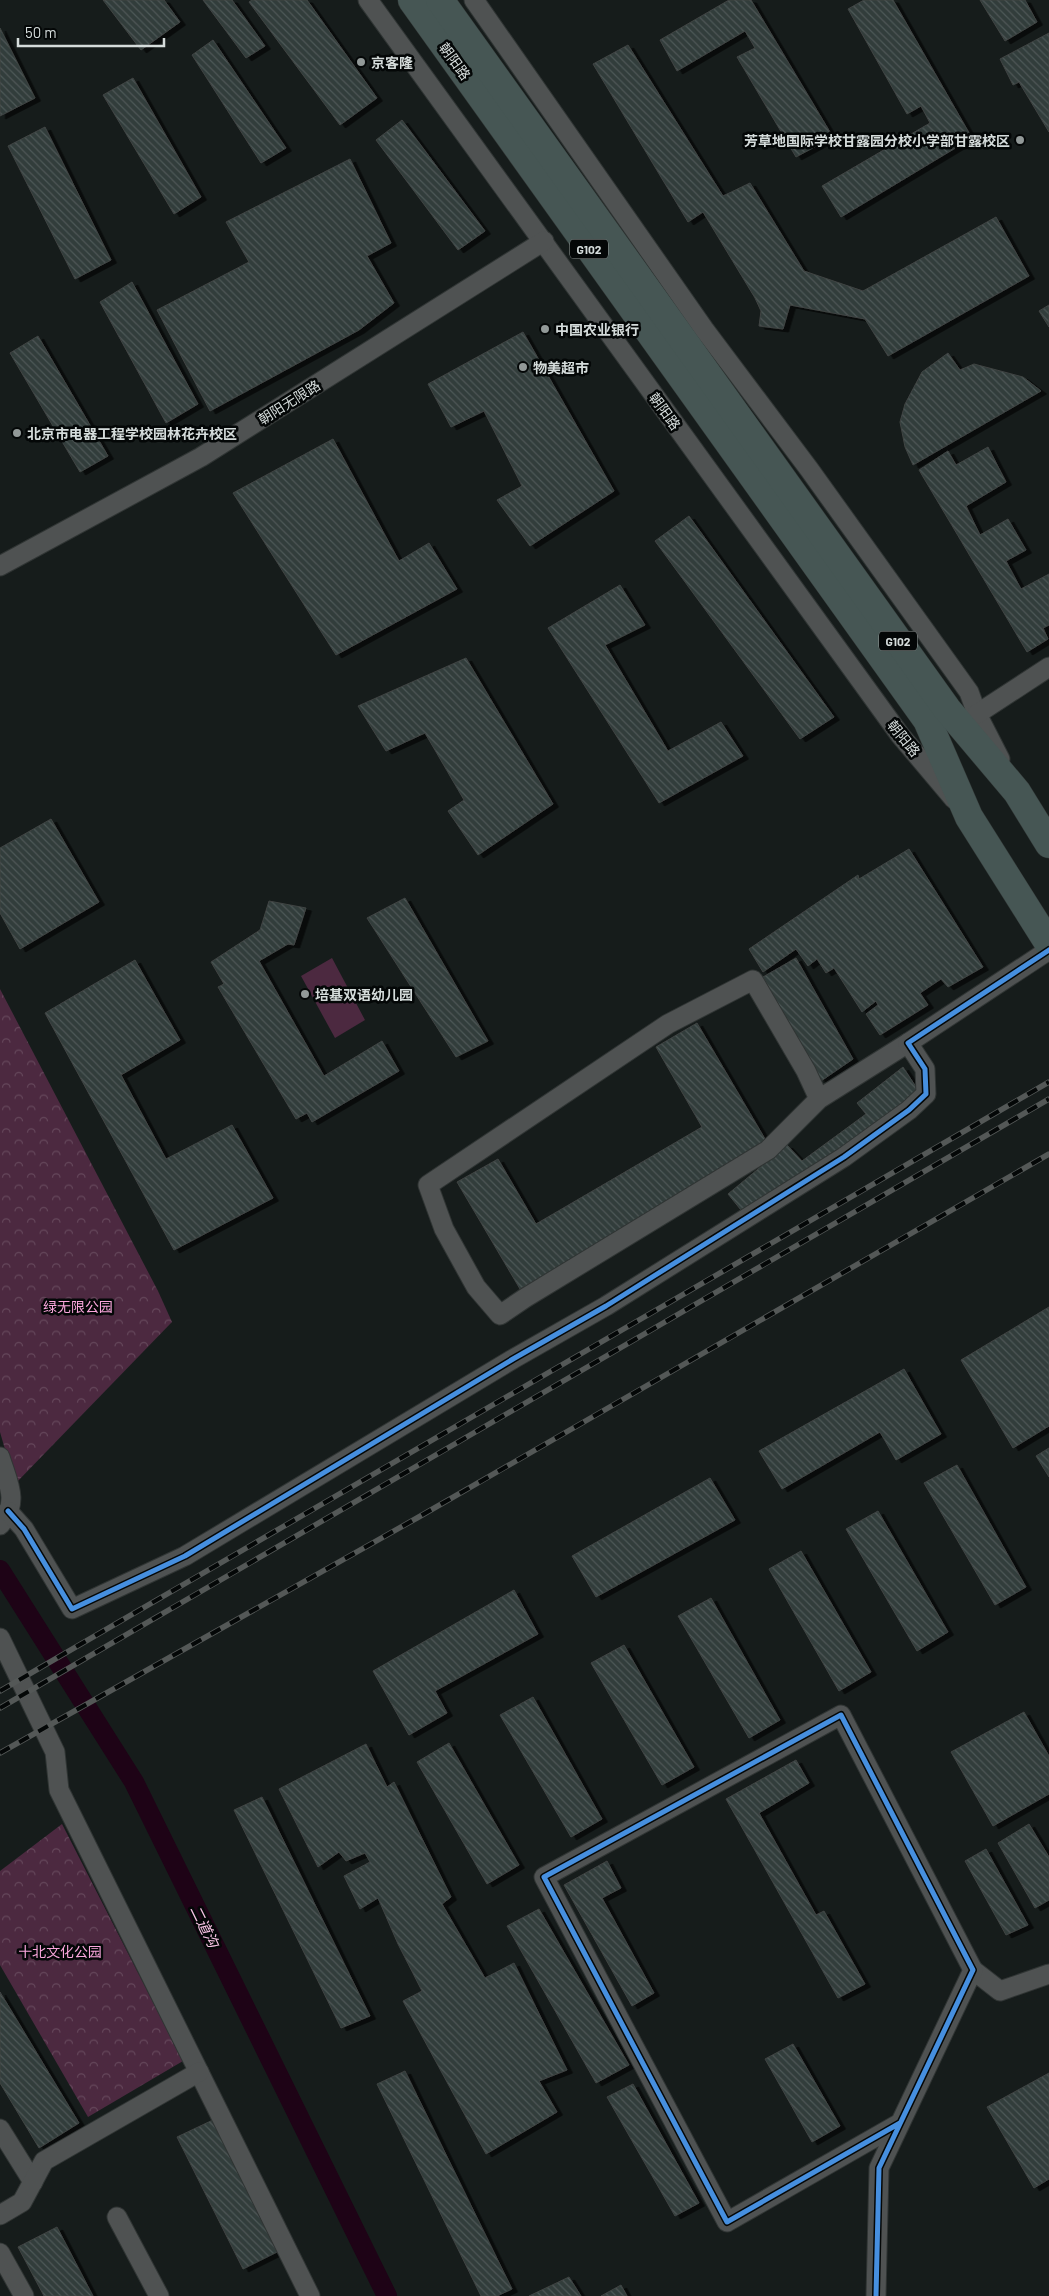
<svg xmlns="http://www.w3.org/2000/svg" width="1049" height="2296" font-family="Barlow,'Noto Sans SC',sans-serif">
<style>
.park{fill:url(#park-crowns)}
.garden{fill:#4c2940}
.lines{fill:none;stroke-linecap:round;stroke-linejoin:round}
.canal{stroke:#1e0316;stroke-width:20}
.building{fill:url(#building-back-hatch);stroke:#404443;filter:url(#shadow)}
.minor-casing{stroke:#303534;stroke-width:21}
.highway-casing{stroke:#303534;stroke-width:29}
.minor{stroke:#4f5252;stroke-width:19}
.highway{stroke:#465654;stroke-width:28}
.rail-casing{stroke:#545857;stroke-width:5.5}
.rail{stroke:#040707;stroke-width:4;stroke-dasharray:11;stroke-linecap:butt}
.cycleway-casing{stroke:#040707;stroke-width:8}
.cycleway{stroke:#468fdf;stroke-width:5}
.poi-dot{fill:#929998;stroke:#040707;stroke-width:2}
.labels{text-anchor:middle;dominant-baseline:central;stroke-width:5;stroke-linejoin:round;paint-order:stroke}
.shield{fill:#040707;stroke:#969c9b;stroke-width:1}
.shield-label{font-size:12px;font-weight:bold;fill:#d5dcdb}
.street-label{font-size:14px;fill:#d5dcdb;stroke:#040707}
.poi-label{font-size:14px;font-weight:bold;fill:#d5dcdb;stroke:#040707;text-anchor:start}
.park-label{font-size:14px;fill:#faa6dc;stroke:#040707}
.water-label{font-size:15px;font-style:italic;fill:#f9c4e5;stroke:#040707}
</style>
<defs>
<pattern id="park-crowns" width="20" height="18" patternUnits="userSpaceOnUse" patternTransform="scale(1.25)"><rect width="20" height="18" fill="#4c2940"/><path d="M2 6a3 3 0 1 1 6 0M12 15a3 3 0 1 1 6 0" fill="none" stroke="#65475b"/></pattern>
<pattern id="building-back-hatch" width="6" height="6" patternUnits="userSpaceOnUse" patternTransform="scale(1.25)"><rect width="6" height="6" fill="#313c3b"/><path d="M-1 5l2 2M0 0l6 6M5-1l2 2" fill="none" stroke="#4e5857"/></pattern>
<filter id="shadow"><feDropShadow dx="5.5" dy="3" stdDeviation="0" flood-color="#0009"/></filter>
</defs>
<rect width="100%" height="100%" fill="#161c1b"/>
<g class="park">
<path d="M0 989 158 1291 172 1322 15 1484 0 1432Z"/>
<path d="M62 1824 183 2061 88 2117 0 1965V1871Z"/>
</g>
<path class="garden" d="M332 958 365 1020 335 1038 301 976Z"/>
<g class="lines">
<path class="canal" d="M0 1570 134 1782 387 2296"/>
</g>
<g class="building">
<path d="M103 0H164L180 22 141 50Z"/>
<path d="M203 0H232L265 46 246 58Z"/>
<path d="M252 0H307L377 98 340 125 249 2Z"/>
<path d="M729 0H751L833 137 796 157 737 57 755 48 745 31 677 71 660 40Z"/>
<path d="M864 0H893L972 138 841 217 822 186 930 123 921 106 907 114 848 9Z"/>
<path d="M980 0H1025L1037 22 1005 41Z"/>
<path d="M0 28 35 98 0 116Z"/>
<path d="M1049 33V132L1019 82 1013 85 1000 59Z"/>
<path d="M213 40 286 148 261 163 192 55Z"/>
<path d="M628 45 723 196 750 183 804 271 863 291 996 217 1029 276 888 356 865 319 790 305 783 329 759 326 761 311 755 298 703 212 688 222 593 64Z"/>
<path d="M133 78 201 197 174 214 103 95Z"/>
<path d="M402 120 485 231 458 250 376 140Z"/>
<path d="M45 127 111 260 75 279 8 146Z"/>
<path d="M350 159 391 243 367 256 394 303 359 330 210 411 157 310 249 262 226 222Z"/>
<path d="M132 282 198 404 166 423 100 302Z"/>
<path d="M1049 305V327L1039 311Z"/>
<path d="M523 332 614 491 530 546 497 500 522 486 484 411 451 427 428 384Z"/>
<path d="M38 336 108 456 80 472 10 353Z"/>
<path d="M948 353 960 370 974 364 1023 377 1041 391 913 465 905 447 900 422 905 404 922 372Z"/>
<path d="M333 439 399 561 429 543 457 589 336 655 233 493Z"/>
<path d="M988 447 1006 482 966 506 980 535 1008 519 1026 550 1006 561 1021 589 1049 574V625L1043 628 1048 639 1027 652 919 470 948 451 956 465Z"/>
<path d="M689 516 834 717 800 739 655 541Z"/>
<path d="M620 585 645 625 605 645 668 751 721 722 743 756 659 803 548 628Z"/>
<path d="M466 658 553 804 478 855 448 811 464 800 425 733 386 751 358 706Z"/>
<path d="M51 819 99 902 20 949 0 913V848Z"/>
<path d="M909 849 983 967 948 987 941 979 920 993 928 1005 880 1035 866 1014 878 1005 876 1001 862 1012 834 968 826 973 817 959 808 966 796 949 763 972 749 949 858 875 859 879Z"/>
<path d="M405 898 488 1041 456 1057 367 918Z"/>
<path d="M269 901 306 908 294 945 288 944 259 961 324 1076 382 1041 399 1071 312 1122 307 1113 296 1119 218 987 224 984 211 962 260 930Z"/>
<path d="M796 958 853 1059 821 1081 763 977Z"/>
<path d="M135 960 180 1040 121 1075 166 1159 232 1125 273 1198 174 1250 45 1013Z"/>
<path d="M697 1023 768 1144 520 1289 457 1182 498 1159 536 1224 702 1127 656 1047Z"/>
<path d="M903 1067 920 1093 829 1158 758 1203 741 1210 728 1194 787 1145 802 1161 866 1114 857 1103Z"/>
<path d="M1049 1307V1426L1013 1448 961 1360Z"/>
<path d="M904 1369 941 1434 896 1460 880 1432 782 1489 759 1451Z"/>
<path d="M1049 1448V1477L1036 1456Z"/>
<path d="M957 1465 1026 1587 995 1605 924 1483Z"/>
<path d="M710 1478 735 1520 596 1597 572 1556Z"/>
<path d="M878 1511 948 1632 917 1651 846 1529Z"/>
<path d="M801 1551 871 1672 839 1691 769 1569Z"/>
<path d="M514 1590 538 1634 435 1691 447 1713 409 1735 373 1671Z"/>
<path d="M711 1598 780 1720 749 1738 678 1616Z"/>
<path d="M624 1645 694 1767 662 1785 591 1663Z"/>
<path d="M533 1697 602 1819 571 1837 500 1715Z"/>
<path d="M1024 1712 1049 1756V1794L993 1826 951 1752Z"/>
<path d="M449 1743 519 1865 487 1884 417 1762Z"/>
<path d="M366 1744 387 1787 394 1782 451 1897 442 1904 485 1978 514 1963 567 2070 539 2081 557 2112 486 2154 403 2001 422 1991 398 1944 378 1898 360 1909 344 1876 370 1862 365 1853 346 1861 339 1852 318 1867 279 1789Z"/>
<path d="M796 1760 809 1783 759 1813 816 1915 824 1911 865 1984 838 1998 726 1799Z"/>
<path d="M262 1797 370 2016 341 2028 234 1810Z"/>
<path d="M1029 1824 1049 1857V1900L1035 1908 998 1843Z"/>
<path d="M986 1849 1028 1925 1006 1935 965 1861Z"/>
<path d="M607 1861 621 1888 602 1898 654 1993 632 2006 564 1885Z"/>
<path d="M539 1909 629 2065 596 2083 507 1926Z"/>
<path d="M0 1992 79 2123 39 2148 0 2083Z"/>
<path d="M793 2044 840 2126 812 2142 765 2059Z"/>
<path d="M405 2071 512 2289 497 2296H481L377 2084Z"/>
<path d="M1049 2073V2179L1034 2188 987 2107Z"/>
<path d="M633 2084 699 2203 675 2216 607 2097Z"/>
<path d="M215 2119 281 2250 243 2269 177 2137Z"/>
<path d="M57 2227 93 2296H44L18 2247Z"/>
<path d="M569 2277 581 2296H529Z"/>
<path d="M621 2285 627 2296H601Z"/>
</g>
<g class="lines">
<defs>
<g id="minor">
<path d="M368 0 900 735 954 799"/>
<path d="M474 0 704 329 809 469 969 692 977 714 1000 759"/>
<path d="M0 566 201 457 544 241"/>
<path d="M977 714 1049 667"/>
<path d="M819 1099 768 1150 525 1298 500 1315 476 1287 444 1229 428 1185 668 1024 753 980 806 1071 819 1099 908 1043"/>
<path d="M0 1457C8 1483 20 1502 0 1525"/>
<path d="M8 1511 24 1529 72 1609 185 1556 513 1359 606 1306 844 1157 909 1110 926 1094 925 1069 908 1043 1049 950"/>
<path d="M0 1638 55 1752 59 1790 310 2296"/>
<path d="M973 1970 1000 1991 1049 1974"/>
<path d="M0 2129 33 2182"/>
<path d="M0 2215 22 2202 44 2161 199 2072"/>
<path d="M117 2217 159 2296"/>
<path d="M0 2253 24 2296"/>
<path d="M876 2296 879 2168 973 1970 841 1715 544 1877 727 2222 900 2123"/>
</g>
<g id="highway">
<path d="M412 0 927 720 969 817 1049 944"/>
<path d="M440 0 947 709 1017 792 1049 844"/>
</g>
</defs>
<use href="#minor" class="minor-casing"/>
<use href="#highway" class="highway-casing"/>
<use href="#minor" class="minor"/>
<use href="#highway" class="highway"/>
<defs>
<g id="rail">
<path d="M0 1691 1049 1082"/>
<path d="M0 1708 1049 1099"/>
<path d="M0 1753 417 1518 1049 1154"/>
</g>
</defs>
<use href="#rail" class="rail-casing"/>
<use href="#rail" class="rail"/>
<defs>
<g id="cycleway">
<path d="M8 1511 24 1529 72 1609 185 1556 513 1359 606 1306 844 1157 909 1110 926 1094 925 1069 908 1043 1049 950"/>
<path d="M876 2296 879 2168 973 1970 841 1715 544 1877 727 2222 900 2123"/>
</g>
</defs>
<use href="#cycleway" class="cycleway-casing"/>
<use href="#cycleway" class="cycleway"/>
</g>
<g class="poi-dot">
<circle cx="361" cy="62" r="5"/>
<circle cx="1020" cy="140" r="5"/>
<circle cx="545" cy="329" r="5"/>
<circle cx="523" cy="367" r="5"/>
<circle cx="17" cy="433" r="5"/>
<circle cx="305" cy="994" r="5"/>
</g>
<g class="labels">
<g class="shield">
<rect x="570" y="239.5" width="38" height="19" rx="4"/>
<rect x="879" y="631.5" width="38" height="19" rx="4"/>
</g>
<g class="shield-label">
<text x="589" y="249">G102</text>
<text x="898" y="641">G102</text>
</g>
<g class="street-label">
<text transform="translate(455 61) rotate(54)">朝阳路</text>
<text transform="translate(289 402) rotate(-32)">朝阳无限路</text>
<text transform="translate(665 411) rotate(54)">朝阳路</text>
<text transform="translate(904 738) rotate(51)">朝阳路</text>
</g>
<g class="poi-label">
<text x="371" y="62">京客隆</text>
<text x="1010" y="140" text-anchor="end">芳草地国际学校甘露园分校小学部甘露校区</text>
<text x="555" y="329">中国农业银行</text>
<text x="533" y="367">物美超市</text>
<text x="27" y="433">北京市电器工程学校园林花卉校区</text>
<text x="315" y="994">培基双语幼儿园</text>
</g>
<g class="park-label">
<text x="78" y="1306">绿无限公园</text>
<text x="60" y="1951">十北文化公园</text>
</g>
<g class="water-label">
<text transform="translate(205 1926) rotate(64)">二道沟</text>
</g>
</g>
<path d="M18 38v8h146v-8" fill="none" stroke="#d5dcdb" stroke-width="2.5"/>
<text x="25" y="38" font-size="15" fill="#d5dcdb" stroke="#040707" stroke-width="4" paint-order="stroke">50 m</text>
</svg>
